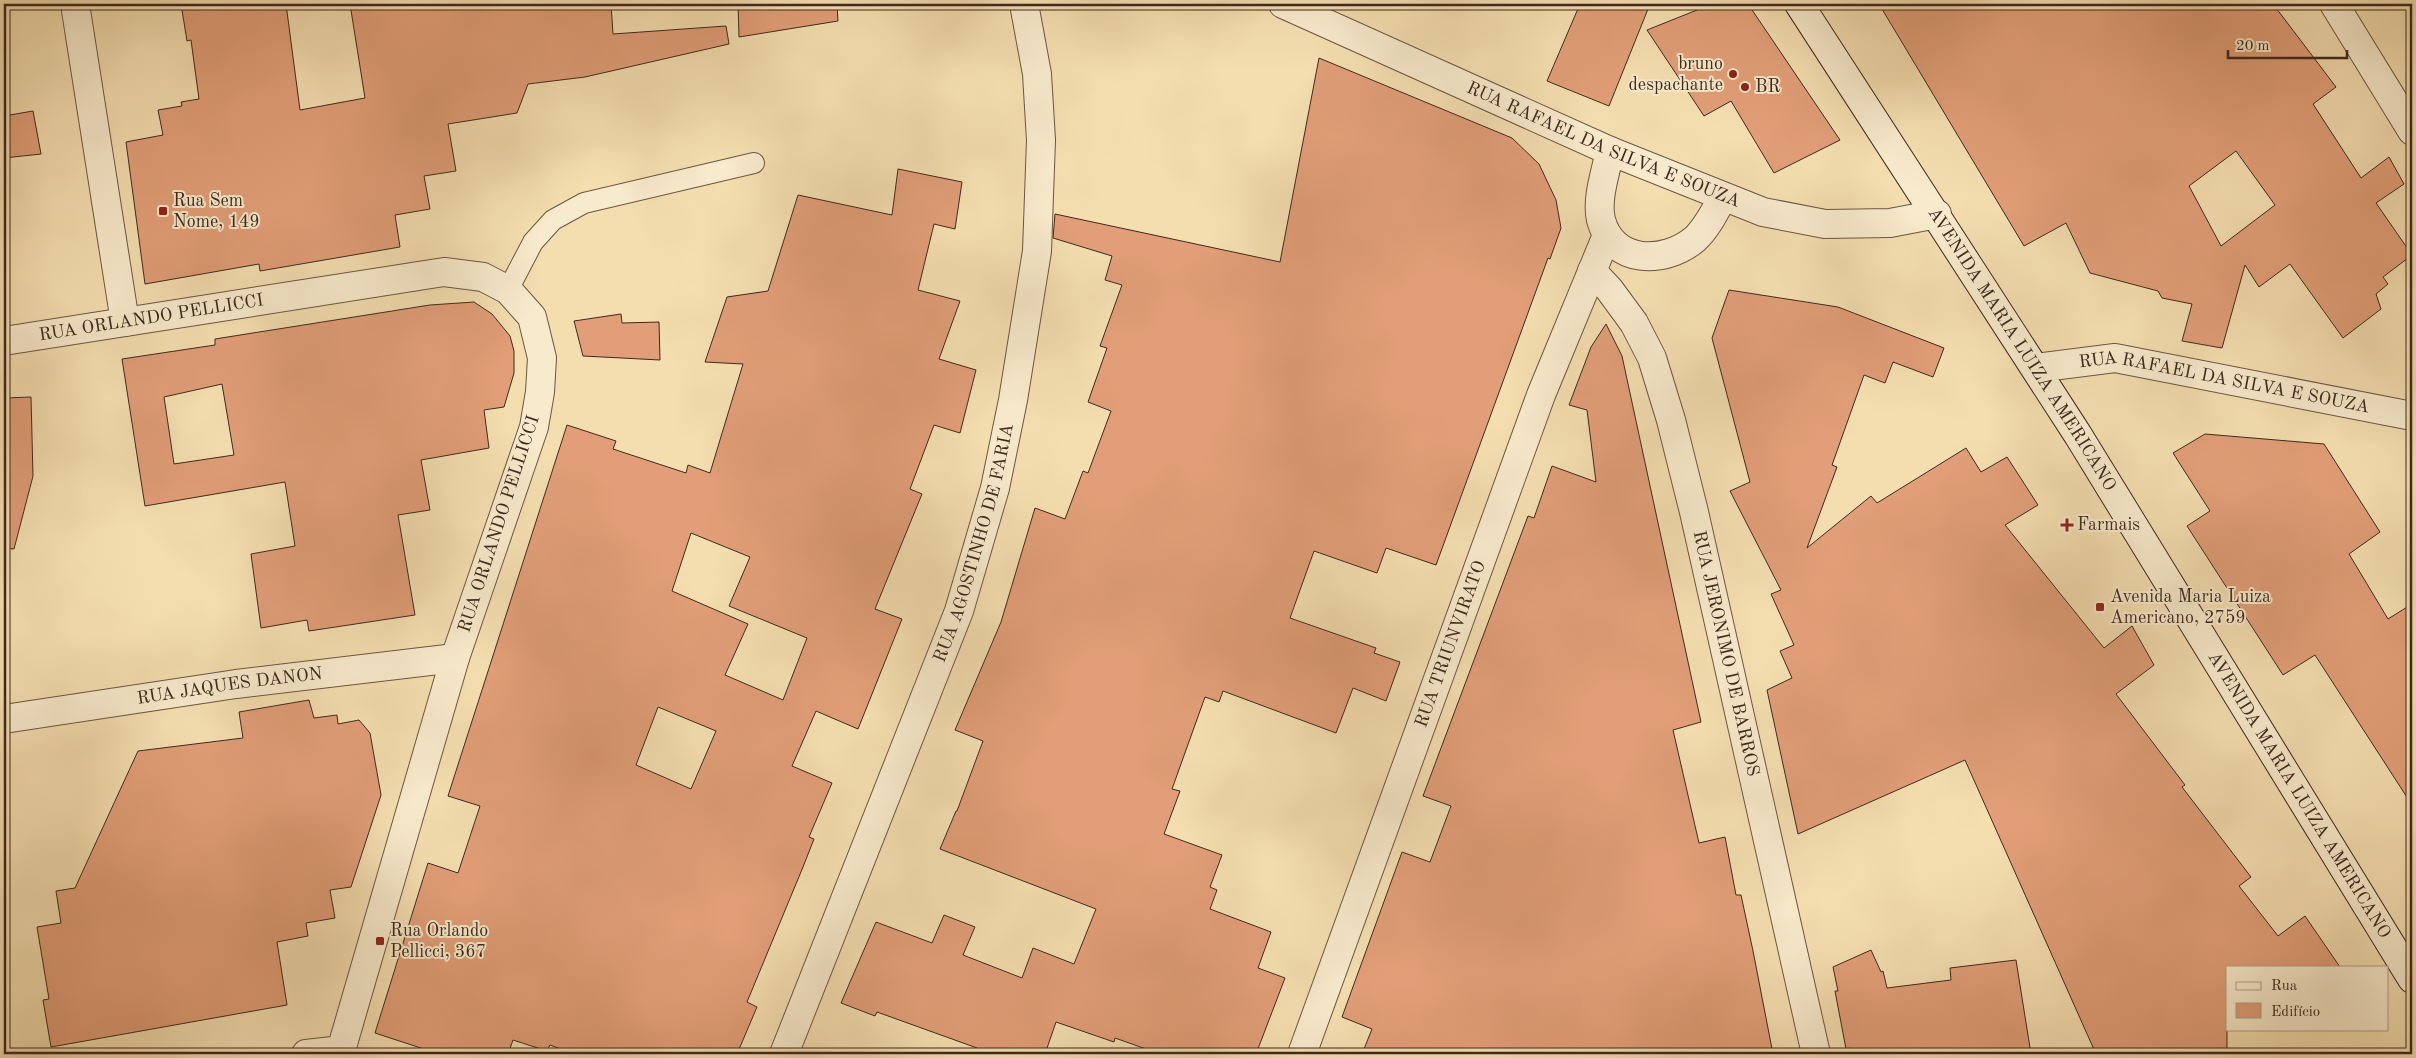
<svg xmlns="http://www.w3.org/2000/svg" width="2416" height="1058" font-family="'Old Standard TT',serif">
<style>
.building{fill:#e19e78;stroke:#3f291e;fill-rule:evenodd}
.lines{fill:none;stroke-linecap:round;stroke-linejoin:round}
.service-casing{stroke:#6c5642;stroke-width:22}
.minor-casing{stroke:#6c5642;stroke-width:30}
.secondary-casing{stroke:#3f291e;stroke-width:30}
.service{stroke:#f8eacc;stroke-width:20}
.minor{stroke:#f8eacc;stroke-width:28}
.secondary{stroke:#f8eacc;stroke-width:28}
.poi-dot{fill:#8f2418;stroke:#f8eacc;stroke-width:2}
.labels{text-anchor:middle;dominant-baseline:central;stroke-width:4;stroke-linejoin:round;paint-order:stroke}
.poi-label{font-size:18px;fill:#3f291e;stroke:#f8eacc;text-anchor:start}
.street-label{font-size:18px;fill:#3f291e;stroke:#f8eacc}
</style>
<rect width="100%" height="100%" fill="#f4deb0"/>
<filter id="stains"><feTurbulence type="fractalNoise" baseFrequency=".004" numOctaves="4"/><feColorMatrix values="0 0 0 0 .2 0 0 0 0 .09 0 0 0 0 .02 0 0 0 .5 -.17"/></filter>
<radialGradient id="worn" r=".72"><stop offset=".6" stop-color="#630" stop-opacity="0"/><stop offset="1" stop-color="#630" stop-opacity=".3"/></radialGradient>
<g class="building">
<path d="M181 4H286L300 110 365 98 350 4H611L613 34 726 26 729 44 585 77 528 84 517 113 448 124 456 171 424 176 430 209 395 215 400 247 260 271 259 264 145 284 126 142 163 135 158 110 182 106 181 102 199 99 191 40 187 41Z"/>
<path d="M738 4H837L838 21 739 37Z"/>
<path d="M1580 4H1650L1609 106 1547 81Z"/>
<path d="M1712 4H1748L1840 140 1774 173 1731 101 1704 116 1647 30Z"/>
<path d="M1879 4H2273L2336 87 2313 104 2361 178 2389 157 2404 184 2376 203 2412 255 2383 277 2388 284 2376 294 2381 309 2343 338 2290 264 2259 287 2245 265 2222 348 2182 341 2192 304 2162 298 2158 291 2090 273 2066 223 2024 246ZM2236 151 2275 205 2221 246 2189 186Z"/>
<path d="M1319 58 1512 138 1539 164 1556 200 1561 228 1550 259 1548 258 1436 565 1386 548 1377 573 1314 551 1290 618 1376 648 1374 653 1400 662 1386 701 1353 688 1336 733 1223 691 1219 702 1205 697 1172 789 1180 791 1164 834 1222 855 1210 887 1217 890 1210 909 1271 932 1258 968 1285 978 1256 1054H1160L1115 1038 1114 1042 1056 1022 1045 1054H974L977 1048 877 1012 875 1016 841 1003 876 922 932 943 944 915 975 927 963 955 1022 978 1033 948 1074 964 1096 909 940 849 956 811H957L983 741 955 730 1001 622 1035 508 1065 519 1083 471 1088 473 1111 411 1088 402 1107 348 1100 346 1122 285 1105 280 1112 256 1053 238 1055 214 1280 262Z"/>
<path d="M33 111 41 154 4 158V116Z"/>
<path d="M898 169 962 182 955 229 934 224 918 290 960 301 939 359 976 370 960 433 934 425 910 489 922 494 875 609 902 619 858 729 816 711 792 766 832 783 809 837 814 839 803 867 747 1002 757 1007 737 1054H574L550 1045 547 1051 513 1040 508 1054H439L375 1033 428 863 458 873 480 806 448 796 567 425 616 441 613 449 686 473 688 465 710 473 743 364 705 362 727 297 768 291 798 195 892 215ZM691 533 750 557 729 606 807 638 783 700 725 675 748 624 672 591ZM658 707 716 731 691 789 636 765Z"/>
<path d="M1729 290 1838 307 1944 348 1933 377 1893 362 1885 383 1864 375 1832 465 1837 467 1807 548 1871 496 1877 503 1966 448 1981 472 2007 457 2038 505 2005 525 2104 648 2132 626 2154 665 2116 694 2185 785 2182 787 2251 877 2239 886 2278 936 2305 916 2340 967H2227V1054H2096L1965 760 1798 834 1767 690 1792 678 1780 651 1794 645 1771 594 1781 590 1730 491 1750 482 1712 338Z"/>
<path d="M474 302 492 314 510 336 514 351V373L504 407 484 410 489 448 421 460 430 510 398 515 415 615 309 631 307 620 261 628 251 554 295 546 285 482 145 506 122 359 215 345V339L430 305ZM222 384 234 455 174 464 164 397Z"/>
<path d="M621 314 622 323 659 322 660 360 583 356 574 321Z"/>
<path d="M1606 324 1622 356 1701 722 1673 730 1699 843 1725 837 1736 895H1741L1753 951 1773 1054H1362L1372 1029 1342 1017 1402 852 1430 862 1451 806 1423 796 1528 516 1534 518 1552 466 1596 482 1587 410 1569 405 1591 347Z"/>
<path d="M31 397 33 476 14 549 4 548V398Z"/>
<path d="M2205 434 2324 444 2380 532 2349 554 2388 619 2412 604V805L2315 655 2283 675 2187 526 2210 511 2173 453Z"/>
<path d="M309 700 314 718 337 715 338 724 359 720 370 733 381 795 351 887 330 890 335 918 306 923 308 936 277 942 287 1005 51 1047 43 1000 49 999 37 927 61 923 56 891 75 888 138 751 243 738 239 712Z"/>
<path d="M1871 950 1881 972 1883 971 1887 988 1951 980 1950 968 2016 960 2031 1054H1850L1849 1048 1846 1049 1835 991H1838L1833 967Z"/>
</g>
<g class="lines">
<defs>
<path id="service" d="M508 290 533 242 553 220 584 203 754 163"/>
<g id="minor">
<path d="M75 4 125 322"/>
<path id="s1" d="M1283 4 1610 151 1763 212 1825 224 1890 223 1937 214"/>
<path d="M2334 4 2412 131"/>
<path d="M1610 151C1606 171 1596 199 1601 220 1613 264 1664 265 1695 239 1707 228 1715 211 1723 197"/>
<path id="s2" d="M1592 271 1609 289 1634 323 1652 358 1671 420 1694 512 1816 1054"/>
<path id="s3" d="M4 341 444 272 483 277 508 290 532 317 542 358 540 392 534 427 455 658 340 1054"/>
<path id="s4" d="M2036 368 2115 358 2412 416"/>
<path id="s5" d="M4 719 236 684 455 658"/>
<path d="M306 1054 342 1050"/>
<path id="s6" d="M784 1054 959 611 995 488 1013 400 1037 251 1041 140 1037 74 1024 4"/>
<path id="s7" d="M1302 1054 1541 395 1607 235"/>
</g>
<g id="secondary">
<path id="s8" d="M1799 4 2078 435 2412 979"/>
</g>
</defs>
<use href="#service" class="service-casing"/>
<use href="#minor" class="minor-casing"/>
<use href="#secondary" class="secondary-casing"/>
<use href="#service" class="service"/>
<use href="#minor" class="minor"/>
<use href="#secondary" class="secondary"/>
</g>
<g class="poi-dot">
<circle cx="1733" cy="74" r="5"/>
<circle cx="1745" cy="87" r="5"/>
<rect x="158" y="206" width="10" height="10" rx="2.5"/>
<path d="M2064.5 517.5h5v5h5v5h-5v5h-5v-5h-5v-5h5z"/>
<rect x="2095" y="602" width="10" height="10" rx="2.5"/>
<rect x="375" y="936" width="10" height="10" rx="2.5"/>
</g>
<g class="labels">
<g class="poi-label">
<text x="1723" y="64" text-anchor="end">bruno<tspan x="1723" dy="21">despachante</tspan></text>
<text x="1755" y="87">BR</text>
<text x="173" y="201">Rua Sem<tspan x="173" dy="21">Nome, 149</tspan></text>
<text x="2077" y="525">Farmais</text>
<text x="2110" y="597">Avenida Maria Luiza<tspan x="2110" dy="21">Americano, 2759</tspan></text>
<text x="390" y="931">Rua Orlando<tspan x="390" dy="21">Pellicci, 367</tspan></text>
</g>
<g class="street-label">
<text stroke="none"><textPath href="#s1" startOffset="350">RUA RAFAEL DA SILVA E SOUZA</textPath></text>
<text stroke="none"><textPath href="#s3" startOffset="149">RUA ORLANDO PELLICCI</textPath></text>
<text stroke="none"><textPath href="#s8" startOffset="411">AVENIDA MARIA LUIZA AMERICANO</textPath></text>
<text stroke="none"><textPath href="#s4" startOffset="191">RUA RAFAEL DA SILVA E SOUZA</textPath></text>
<text transform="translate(499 524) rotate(-72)">RUA ORLANDO PELLICCI</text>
<text stroke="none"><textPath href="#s6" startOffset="546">RUA AGOSTINHO DE FARIA</textPath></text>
<text stroke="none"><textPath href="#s7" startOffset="436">RUA TRIUNVIRATO</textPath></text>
<text stroke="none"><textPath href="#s2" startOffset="411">RUA JERONIMO DE BARROS</textPath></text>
<text stroke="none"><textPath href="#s5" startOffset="228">RUA JAQUES DANON</textPath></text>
<text stroke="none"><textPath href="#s8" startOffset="936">AVENIDA MARIA LUIZA AMERICANO</textPath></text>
</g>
</g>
<rect width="2416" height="1058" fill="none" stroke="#f4deb0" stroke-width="20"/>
<rect x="5" y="5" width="2406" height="1048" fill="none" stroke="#3f291e" stroke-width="2.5"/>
<rect x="10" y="10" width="2396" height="1038" fill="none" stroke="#3f291e"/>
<rect x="2226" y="966" width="162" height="65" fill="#f8eacc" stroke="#ae9d86"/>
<rect x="2236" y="982" width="25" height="8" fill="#f8eacc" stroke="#ae9d86"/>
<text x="2271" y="990" font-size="15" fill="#3f291e">Rua</text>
<rect x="2236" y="1003" width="25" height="15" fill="#e19e78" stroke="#ae9d86"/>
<text x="2271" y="1016" font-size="15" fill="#3f291e">Edifício</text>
<path d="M2228 50v8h119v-8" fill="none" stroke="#3f291e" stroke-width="2.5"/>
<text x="2236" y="50" font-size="15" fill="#3f291e" stroke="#f8eacc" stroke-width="4" paint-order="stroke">20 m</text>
<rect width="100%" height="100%" filter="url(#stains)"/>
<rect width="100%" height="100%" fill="url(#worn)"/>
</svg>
